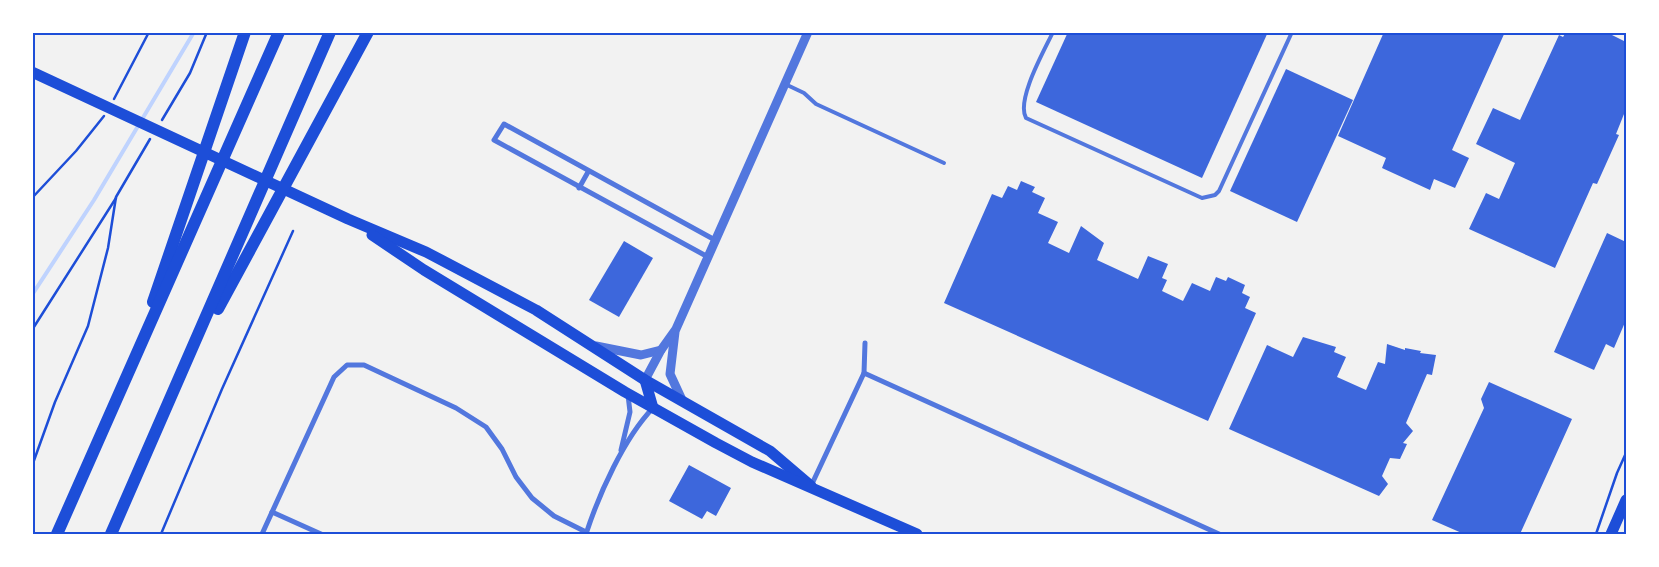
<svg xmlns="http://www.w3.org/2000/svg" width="1659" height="567" font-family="'Sofia Sans Condensed',sans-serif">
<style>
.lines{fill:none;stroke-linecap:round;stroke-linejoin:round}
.stream{stroke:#bfd3fe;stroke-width:4}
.building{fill:#3d67dc}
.path{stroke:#1d4ed8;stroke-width:2.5}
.service{stroke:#5277de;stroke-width:4}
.minor{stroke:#5277de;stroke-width:5}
.tertiary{stroke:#5277de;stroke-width:9}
.primary{stroke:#1d4ed8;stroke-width:11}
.motorway{stroke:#1d4ed8;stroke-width:12}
.neatline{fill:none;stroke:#1d4ed8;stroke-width:2}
</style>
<rect width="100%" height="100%" fill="#f2f2f2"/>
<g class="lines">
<path class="stream" d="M32 295 94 200 194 32"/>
</g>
<g class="building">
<path d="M1068 32H1268L1202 178 1036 102Z"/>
<path d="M1384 32H1505L1452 150 1469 158 1455 188 1434 179 1430 190 1382 168 1386 158 1338 136Z"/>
<path d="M1566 32H1606L1626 42V109L1616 134 1619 135 1597 184 1593 183 1555 268 1469 229 1486 193 1499 199 1515 163 1476 144 1493 108 1520 120 1559 35 1563 37Z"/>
<path d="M1286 69 1353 100 1297 222 1230 191Z"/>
<path d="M1021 181 1035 187 1032 192 1045 198 1038 213 1058 222 1048 243 1069 253 1081 226 1104 243 1097 260 1138 279 1148 256 1168 264 1162 278 1167 280 1162 291 1183 301 1192 283 1210 291 1216 277 1226 281 1228 277 1245 285 1242 293 1250 297 1245 308 1256 313 1208 421 944 303 992 194 1002 198 1008 186 1017 190Z"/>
<path d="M1607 233 1626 242V320L1614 348 1606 344 1594 370 1554 352Z"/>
<path d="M624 241 653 258 619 317 589 300Z"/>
<path d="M1303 337 1336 347 1334 352 1346 357 1337 377 1366 390 1378 362 1385 364 1387 344 1405 350V348L1421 351 1420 353 1436 355 1432 375 1427 374 1406 423 1413 431 1403 443 1407 444 1400 459 1390 458 1382 476 1388 484 1379 496 1229 429 1267 345 1293 357Z"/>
<path d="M1489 382 1572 419 1520 534H1464L1432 520 1484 408 1481 399Z"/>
<path d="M689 465 731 488 716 516 707 511 702 519 669 501Z"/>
</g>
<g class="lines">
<g class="path">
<path d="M114 99 149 32"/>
<path d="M162 120 190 73 207 32"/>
<path d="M32 198 76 151 104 116"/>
<path d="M32 330 116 198"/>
<path d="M32 466 55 402 88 326 108 248 116 197 150 139"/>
<path d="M161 534 222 389 293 231"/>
<path d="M1596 534 1617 473 1626 453"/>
</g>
<g class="service">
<path d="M1053 32C1044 51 1016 100 1026 118L1202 198 1215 195 1219 191 1292 32"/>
<path d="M785 84 804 93 816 104 944 163"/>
</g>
<g class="minor">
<path d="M579 188 588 172"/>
<path d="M708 257 494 140 504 124 715 240"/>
<path d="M864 373 865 343"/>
<path d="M621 450 630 412 628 395"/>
<path d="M811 486 864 373 1219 534"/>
<path d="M272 512 321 534"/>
<path d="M262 534 334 377 347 365H364L456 408 486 427 502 449 516 477 532 498 554 516 586 532"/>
<path d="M586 534C599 494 624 438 653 408"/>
</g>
<g class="tertiary">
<path d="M675 332 670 374 682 400"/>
<path d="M596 346 641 355 661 350"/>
<path d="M645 380 661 350 676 329 808 32"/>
</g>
<g class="primary">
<path d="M32 72 348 219 426 252 536 310 645 380 770 451 811 486"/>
<path d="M372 235 424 270 625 392 716 443 752 462 917 534"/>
<path d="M645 380 653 408"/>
<path d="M1611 534 1626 500"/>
</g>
<g class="motorway">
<path d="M153 302 245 32"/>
<path d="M218 309 368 32"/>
<path d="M57 534 279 32"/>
<path d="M111 534 330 32"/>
</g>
</g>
<rect width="1659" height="567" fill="none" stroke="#ffffff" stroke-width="68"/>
<rect x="34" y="34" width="1591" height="499" class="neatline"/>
</svg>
